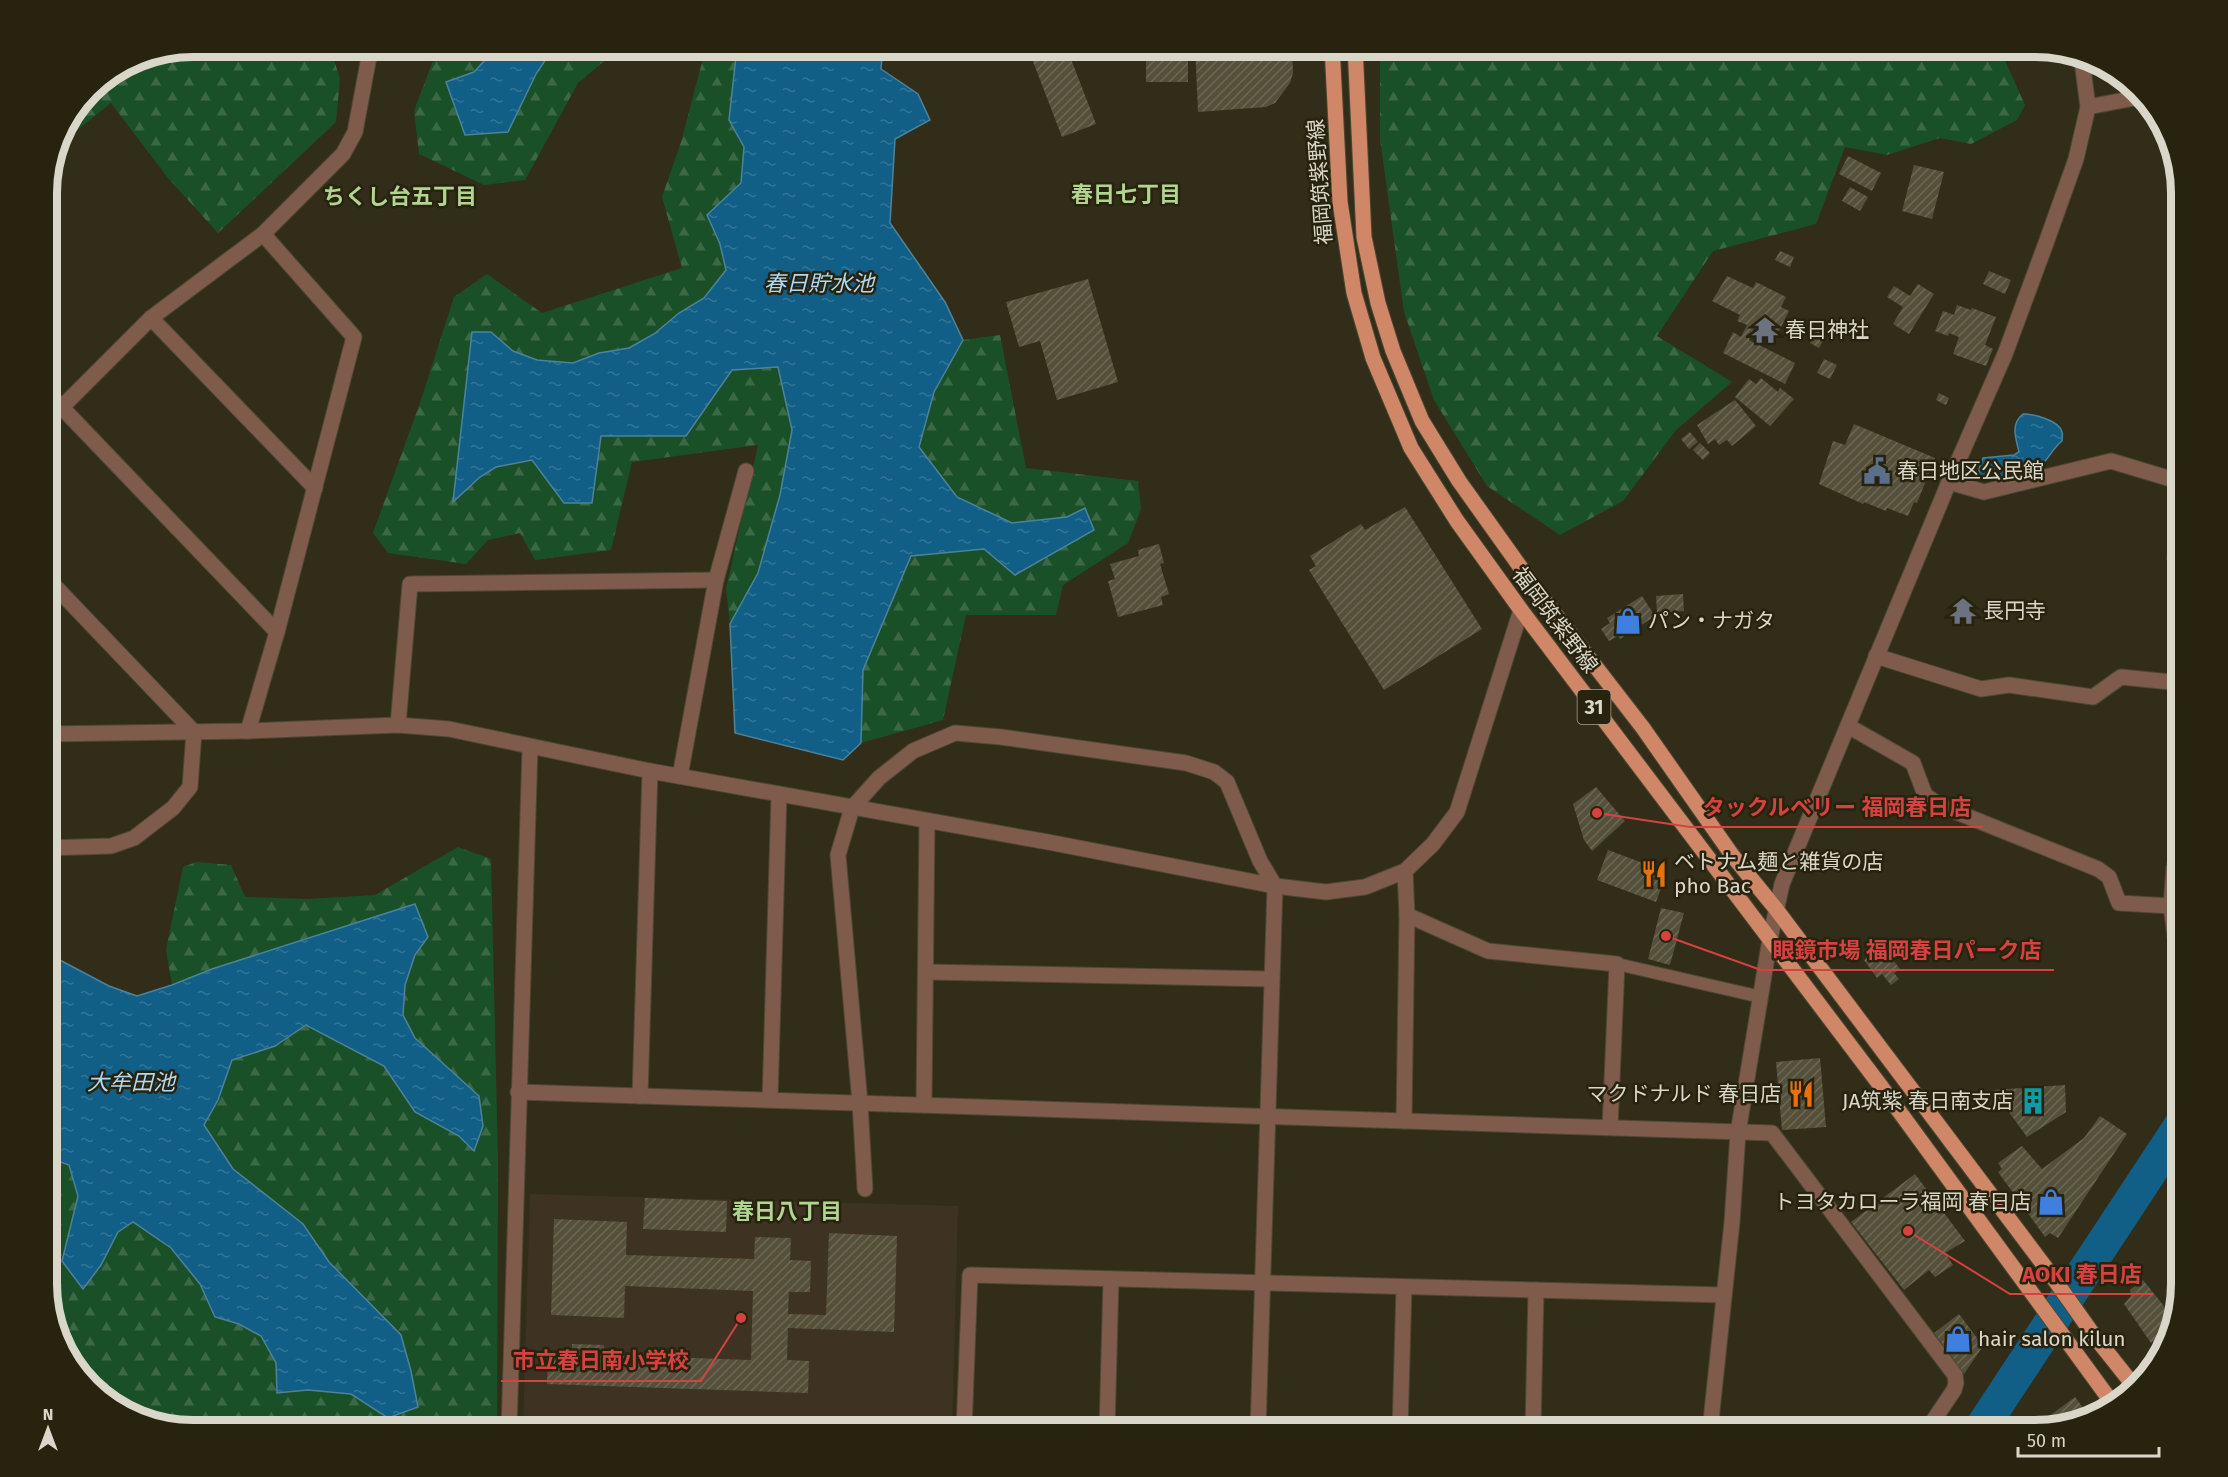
<svg xmlns="http://www.w3.org/2000/svg" width="2228" height="1477" font-family="'Fira Sans','Noto Sans JP',sans-serif">
<style>
.education{fill:#3e3223}
.forest{fill:url(#forest-firs)}
.water{fill:url(#water-ripples);stroke:#4d839a;stroke-width:1.5}
.lines{fill:none;stroke-linecap:round;stroke-linejoin:round}
.river{stroke:#115f86;stroke-width:34}
.building{fill:url(#building-hatch)}
.pedestrian-casing{stroke:#4d4834;stroke-width:14}
.minor-casing{stroke:#4d4834;stroke-width:17}
.tertiary-casing{stroke:#4d4834;stroke-width:17}
.primary-casing{stroke:#4d4834;stroke-width:17}
.pedestrian{stroke:#7f5b4c;stroke-width:12}
.minor{stroke:#7f5b4c;stroke-width:15}
.tertiary{stroke:#7f5b4c;stroke-width:15}
.primary{stroke:#d08767;stroke-width:15}
.labels{text-anchor:middle;dominant-baseline:central;stroke-width:5;stroke-linejoin:round;paint-order:stroke}
.shield{fill:#28230e;stroke:#a4a192;stroke-width:1.5}
.shield-label{font-size:20px;font-weight:bold;fill:#d9d7ca}
.street-label{font-size:21px;fill:#d9d7ca;stroke:#28230e}
.poi-label{font-size:21px;fill:#d9d7ca;stroke:#28230e;text-anchor:start}
.neighbourhood-label{font-size:22px;font-weight:bold;fill:#b1d590;stroke:#28230e}
.water-label{font-size:22px;font-style:italic;fill:#aed8f4;stroke:#28230e}
.rim{fill:none;stroke:#d9d7ca;stroke-width:8}
.leader{fill:none;stroke:#d64240;stroke-width:2}
.callout-dot{fill:#d64240;stroke:#28230e;stroke-width:2}
.callout-label{font-size:22px;text-anchor:middle;font-weight:bold;fill:#d64240;stroke:#28230e;stroke-width:5;stroke-linejoin:round;paint-order:stroke}
</style>
<defs>
<pattern id="forest-firs" width="22" height="20" patternUnits="userSpaceOnUse" patternTransform="scale(1.5)"><rect width="22" height="20" fill="#1a5028"/><path d="M5 1l3.5 6h-7zM16 11l3.5 6h-7z" fill="#3b6846"/></pattern>
<pattern id="water-ripples" width="26" height="14" patternUnits="userSpaceOnUse" patternTransform="scale(1.5)"><rect width="26" height="14" fill="#115f86"/><path d="M2 4q2-2 4 0t4 0M15 11q2-2 4 0t4 0" fill="none" stroke="#337596"/></pattern>
<pattern id="building-hatch" width="6" height="6" patternUnits="userSpaceOnUse" patternTransform="scale(1.5)"><rect width="6" height="6" fill="#55503a"/><path d="M-1 1l2-2M0 6l6-6M5 7l2-2" fill="none" stroke="#6d6855"/></pattern>
</defs>
<rect width="100%" height="100%" fill="#322d18"/>
<path class="education" d="M530 1194 958 1206 952 1430H523Z"/>
<g class="forest">
<path d="M193 47H330L340 79 336 122 218 233 168 178 111 103 55 148 58 137 90 89 137 58Z"/>
<path d="M449 47H497L474 72 536 74 554 47H621L578 83 525 180 484 185 419 154 414 111 432 63Z"/>
<path d="M706 47H737L729 120 744 147 741 183 707 215 720 244 726 270 704 298 679 313 654 334 629 348 599 353 573 363 537 361 513 351 491 332 453 500 480 477 496 467 532 460 564 503 601 436H686L732 370 778 367 792 430 780 495 758 573 730 624 726 589 758 445 632 462 611 550 535 560 520 533 488 540 466 564 388 553 373 533 421 400 454 297 487 274 542 313 682 268 662 197 681 142Z"/>
<path d="M1380 47H1999L2025 105 2017 120 1971 144 1940 138 1887 155 1845 147 1816 224 1713 251 1657 336 1732 382 1676 430 1623 501 1560 535 1487 486 1434 400 1404 312 1380 139Z"/>
<path d="M1000 335 1026 468 1138 481 1141 509 1128 543 1063 585 1056 615H966L943 720 861 743 863 670 911 556 984 549 1015 575 1085 508 1067 517 1012 523 957 497 919 446 934 392 963 340Z"/>
<path d="M458 847 491 859 498 1162 497 1430H193L111 1406 66 1357 47 1293V1157L69 1165 78 1196 62 1261 101 1265 118 1232 133 1222 170 1248 200 1284 215 1317 239 1324 261 1336 276 1363 278 1393 308 1390 351 1394 388 1418 417 1407 411 1371 401 1335 329 1262 303 1224 233 1169 204 1125 218 1100 232 1060 275 1046 306 1025 385 1066 415 1111 459 1136 473 1150 479 1096C459 1078 409 1040 403 1015 398 988 413 957 428 937L415 904 212 969 172 985 166 950 183 867 196 862 231 865 245 897 307 899 375 895Z"/>
</g>
<g class="water">
<path d="M883 46 881 69 918 94 930 120 895 139 890 223 945 302 963 340 934 392 919 447 957 497 1012 523 1067 517 1085 508 1094 530 1015 575 984 549 911 556 863 670 861 743 843 760 735 733 730 624 758 573 780 495 792 430 778 367 732 370 686 436H601L592 503H564L532 460 496 467 480 477 453 502 472 332H491L513 351 537 360 573 363 599 353 629 348 654 334 679 313 704 298 726 270 720 244 707 215 741 183 744 147 729 120 737 47Z"/>
<path d="M497 47H554L536 74 508 132 465 135 446 82 474 72Z"/>
<path d="M2023 414C2033 414 2059 420 2062 432 2063 435 2062 438 2062 441 2053 448 2048 460 2040 466 2031 471 2022 472 2012 474 1996 478 1969 488 1983 458L2014 455 2019 452C2016 439 2010 424 2023 414Z"/>
<path d="M415 904 428 937 415 955 405 985 403 1015 415 1038 479 1096 483 1126 474 1151 459 1136 415 1112 384 1066 306 1025 275 1046 232 1060 218 1100 204 1125 233 1169 303 1224 329 1262 401 1335 411 1371 418 1407 388 1418 351 1394 308 1390 277 1393 276 1363 261 1336 239 1324 215 1317 200 1284 171 1248 133 1222 118 1232 101 1265 83 1289 62 1261 78 1196 69 1165 47 1157V955L56 958 109 986 137 996 172 985 212 969Z"/>
</g>
<g class="lines">
<path class="river" d="M1980 1430 2181 1125"/>
</g>
<g class="building">
<path d="M1027 46H1066L1096 124 1062 137Z"/>
<rect x="1146" y="46" width="42" height="36"/>
<path d="M1195 46H1292L1293 73 1290 83 1275 103 1266 107 1198 112Z"/>
<path d="M1848 156 1881 173 1872 191 1839 174Z"/>
<path d="M1914 165 1944 172 1932 219 1902 211Z"/>
<path d="M1850 187 1868 197 1860 211 1842 201Z"/>
<path d="M1780 251 1794 257 1790 267 1775 260Z"/>
<path d="M1989 271 2011 280 2005 294 1983 284Z"/>
<path d="M1727 276 1753 288 1756 282 1786 297 1781 307 1789 311 1779 331 1772 328 1769 335 1754 328 1749 340 1795 363 1785 384 1723 353 1733 332 1741 337 1747 325 1737 321 1740 315 1712 301Z"/>
<path d="M1088 279 1118 382 1057 400 1040 341 1019 347 1006 302Z"/>
<path d="M1918 284 1934 294 1909 334 1893 324 1903 307 1887 297 1894 286 1910 296Z"/>
<path d="M1957 305 1971 310 1972 308 1996 317 1985 345 1993 349 1986 366 1953 354 1959 337 1949 333 1948 336 1935 331 1943 311 1954 315Z"/>
<path d="M1819 325 1829 330 1819 348 1810 343Z"/>
<path d="M1824 359 1837 365 1830 379 1817 373Z"/>
<path d="M1761 378 1778 392 1780 388 1794 399 1770 426 1735 397 1749 379 1756 384Z"/>
<path d="M1939 393 1949 398 1946 405 1936 400Z"/>
<path d="M1735 400 1756 426 1732 446 1727 440 1719 445 1715 439 1708 444 1697 425Z"/>
<path d="M1854 424 1935 458 1917 503 1914 502 1908 516 1887 508 1886 511 1864 502 1863 504 1819 484 1833 441 1845 445Z"/>
<path d="M1690 432 1698 442 1689 449 1681 439Z"/>
<path d="M1700 443 1710 453 1703 460 1693 450Z"/>
<path d="M1405 507 1482 629 1384 690 1309 570 1316 566 1310 556 1361 524 1365 530Z"/>
<path d="M1159 544 1164 563 1160 564 1169 594 1161 597 1163 605 1118 617 1108 581 1115 579 1110 564 1139 556 1138 550Z"/>
<path d="M1683 594 1684 611 1657 613 1656 596Z"/>
<path d="M1642 596 1655 616 1620 639 1618 636 1609 641 1601 629 1610 623 1607 618Z"/>
<path d="M1596 787 1625 821 1592 851 1584 840 1573 804Z"/>
<path d="M1608 850 1667 872 1656 902 1597 880Z"/>
<path d="M1661 908 1684 913 1670 965 1648 959Z"/>
<path d="M1874 943 1878 949 1882 946 1900 969 1894 973 1899 979 1891 985 1882 974 1877 978 1864 960 1868 957 1863 951Z"/>
<path d="M1820 1058 1826 1127 1782 1130 1776 1062Z"/>
<path d="M2065 1085 2066 1112 2027 1137 1993 1090Z"/>
<path d="M2100 1116 2127 1134 2058 1238 2050 1233 2045 1237 1998 1172 2002 1169 1998 1163 2022 1146 2042 1169 2084 1138Z"/>
<path d="M1915 1174 1965 1241 1945 1253 1953 1265 1935 1277 1929 1270 1904 1290 1851 1222Z"/>
<path d="M645 1198 727 1201 726 1232 643 1229Z"/>
<path d="M554 1219 627 1222 626 1255 754 1259 755 1237 791 1238 790 1260 811 1261 810 1292H789L788 1314 826 1315 829 1233 897 1236 894 1332 788 1328 787 1360 809 1361 808 1393 547 1384 548 1353 572 1354V1344L604 1345V1355L751 1360 753 1291 625 1286 624 1318 551 1315Z"/>
<path d="M2143 1280 2172 1316 2163 1346 2157 1339 2151 1343 2124 1304 2131 1296 2130 1290Z"/>
<path d="M1959 1314 1983 1346 1964 1374 1934 1333Z"/>
<path d="M2075 1397 2090 1417 2053 1426 2048 1417Z"/>
</g>
<g class="lines">
<defs>
<path id="pedestrian" d="M1617 964 1761 997"/>
<g id="minor">
<path d="M2088 107 2140 97"/>
<path d="M151 318 315 488"/>
<path d="M47 392 277 632"/>
<path d="M47 422 151 318 263 234 343 154 355 132 371 46"/>
<path d="M1949 482 1984 492 2111 461 2181 482"/>
<path d="M2181 513 2175 558 2181 582"/>
<path d="M47 578 194 732 190 787 173 808 134 838 111 846 47 848"/>
<path d="M1876 656 1981 689 2009 685 2093 697 2121 677 2181 683"/>
<path d="M398 725 410 584 716 580"/>
<path d="M1848 726 1913 763 1925 795 1939 805 2098 869 2109 877 2119 903 2171 906"/>
<path d="M248 731 277 632 354 337 263 234"/>
<path d="M680 776 716 580 746 471"/>
<path d="M2181 837 2174 868 2171 906 2181 981"/>
<path d="M1407 915 1488 951 1617 964 1610 1127"/>
<path d="M926 972 1271 979"/>
<path d="M518 1092 1772 1133 1955 1375 1956 1383 1954 1390 1927 1430"/>
<path d="M640 1096 650 771"/>
<path d="M770 1100 779 794"/>
<path d="M924 1105 927 821"/>
<path d="M1404 1121 1407 915 1405 871"/>
<path d="M865 1189 860 1103 838 855 852 808 879 778 913 751 955 733 1001 737 1186 763 1214 772 1227 782 1260 861 1275 886"/>
<path d="M964 1430 970 1275 1724 1295"/>
<path d="M1107 1430 1111 1279"/>
<path d="M1400 1430 1404 1287"/>
<path d="M1533 1430 1536 1290"/>
</g>
<g id="tertiary">
<path d="M47 734 248 731 398 725 449 729 650 771 1048 842 1275 886 1326 892 1365 887 1405 871 1433 844 1457 812 1521 610"/>
<path d="M509 1430 530 748"/>
<path d="M1258 1430 1275 886"/>
<path d="M1710 1430 1732 1222 1738 1133 1770 939 1782 884 1949 482 2005 354 2046 243 2076 159 2088 107 2082 61"/>
</g>
<g id="primary">
<path d="M1332 46 1340 202 1354 293 1373 358 1411 448 1457 521 1521 610 1880 1085 2113 1404"/>
<path d="M1355 46 1364 237 1378 303 1393 351 1422 421 1459 481 1541 596 1643 728 1732 855 1776 909 2049 1272 2095 1337 2134 1386"/>
</g>
</defs>
<use href="#pedestrian" class="pedestrian-casing"/>
<use href="#minor" class="minor-casing"/>
<use href="#tertiary" class="tertiary-casing"/>
<use href="#primary" class="primary-casing"/>
<use href="#pedestrian" class="pedestrian"/>
<use href="#minor" class="minor"/>
<use href="#tertiary" class="tertiary"/>
<use href="#primary" class="primary"/>
</g>
<defs>
<symbol id="temple-bare" viewBox="-9 -9 18 18"><path d="M0-6L5-2H3V0L6.5 2.5H4V6H1.5V3h-3V6H-4V2.5H-6.5L-3 0V-2H-5Z" fill="#6b7280" stroke="#28230e" stroke-width="2.5" paint-order="stroke"/></symbol>
<symbol id="civic-bare" viewBox="-9 -9 18 18"><path d="M-.6-6.5H3V-4.5H.6V-3L4-1V1h2V6H-6V1h2V-1L-.6-3ZM-1.2 2.5V6h2.4V2.5Z" fill="#5c6f8a" stroke="#28230e" stroke-width="2.5" paint-order="stroke"/></symbol>
<symbol id="shop-bare" viewBox="-9 -9 18 18"><path d="M-5-2.5h2.3a2.7 3.5 0 0 1 5.4 0H5L5.5 6h-11ZM-1.5-2.5h3a1.5 2.3 0 0 0-3 0Z" fill="#3f7fe0" stroke="#28230e" stroke-width="2.5" paint-order="stroke"/></symbol>
<symbol id="restaurant-bare" viewBox="-9 -9 18 18"><path d="M-5-6h1v4h1v-4h1v4h1v-4h1v5L-1.5 .5V6h-2V.5L-5-1ZM5-6V6H3V1.5H1.5Q1.5-4 5-6Z" fill="#e8710a" stroke="#28230e" stroke-width="2.5" paint-order="stroke"/></symbol>
<symbol id="building-bare" viewBox="-9 -9 18 18"><path d="M-4-6H4V6H1V3H-1V6H-4ZM-2.5-4.3h1.7v1.8h-1.7ZM.8-4.3h1.7v1.8H.8ZM-2.5-1h1.7V.8h-1.7ZM.8-1h1.7V.8H.8Z" fill="#0f9aa8" stroke="#28230e" stroke-width="2.5" paint-order="stroke"/></symbol>
</defs>
<g fill-rule="evenodd">
<use href="#temple-bare" x="1746" y="311" width="38" height="38"/>
<use href="#civic-bare" x="1858" y="452" width="38" height="38"/>
<use href="#temple-bare" x="1944" y="592" width="38" height="38"/>
<use href="#shop-bare" x="1609" y="602" width="38" height="38"/>
<use href="#restaurant-bare" x="1635" y="855" width="38" height="38"/>
<use href="#restaurant-bare" x="1782" y="1075" width="38" height="38"/>
<use href="#building-bare" x="2014" y="1082" width="38" height="38"/>
<use href="#shop-bare" x="2032" y="1183" width="38" height="38"/>
<use href="#shop-bare" x="1939" y="1320" width="38" height="38"/>
</g>
<g class="labels">
<rect class="shield" x="1577.5" y="690" width="33" height="34" rx="4.5"/>
<g class="shield-label">
<text x="1594" y="707">31</text>
</g>
<g class="street-label">
<text transform="translate(1320 182) rotate(-94)">福岡筑紫野線</text>
<text transform="translate(1555 620) rotate(53)">福岡筑紫野線</text>
</g>
<g class="poi-label">
<text x="1785" y="330">春日神社</text>
<text x="1897" y="471">春日地区公民館</text>
<text x="1983" y="611">長円寺</text>
<text x="1648" y="621">パン・ナガタ</text>
<text x="1674" y="862">ベトナム麺と雑貨の店<tspan x="1674" dy="24">pho Bac</tspan></text>
<text x="1781" y="1094" text-anchor="end">マクドナルド 春日店</text>
<text x="2013" y="1101" text-anchor="end">JA筑紫 春日南支店</text>
<text x="2031" y="1202" text-anchor="end">トヨタカローラ福岡 春日店</text>
<text x="1978" y="1339">hair salon kilun</text>
</g>
<g class="neighbourhood-label">
<text x="1126" y="194">春日七丁目</text>
<text x="400" y="196">ちくし台五丁目</text>
<text x="787" y="1211">春日八丁目</text>
</g>
<g class="water-label">
<text x="819" y="283">春日貯水池</text>
<text x="131" y="1082">大牟田池</text>
</g>
</g>
<path d="M0 0H2228V1477H0ZM193 57H2035A136 136 0 0 1 2171 193V1284A136 136 0 0 1 2035 1420H193A136 136 0 0 1 57 1284V193A136 136 0 0 1 193 57Z" fill="#28230e" fill-rule="evenodd"/>
<path class="rim" d="M193 57H2035A136 136 0 0 1 2171 193V1284A136 136 0 0 1 2035 1420H193A136 136 0 0 1 57 1284V193A136 136 0 0 1 193 57Z"/>
<path class="leader" d="M1597 813L1690 827H1983M1666 936L1761 970H2054M1908 1231L2010 1294H2153M741 1318L701 1381H501"/>
<g class="callout-dot">
<circle cx="1597" cy="813" r="6"/>
<circle cx="1666" cy="936" r="6"/>
<circle cx="1908" cy="1231" r="6"/>
<circle cx="741" cy="1318" r="6"/>
</g>
<g class="callout-label">
<text x="1837" y="815">タックルベリー 福岡春日店</text>
<text x="1907" y="958">眼鏡市場 福岡春日パーク店</text>
<text x="2082" y="1282">AOKI 春日店</text>
<text x="601" y="1368">市立春日南小学校</text>
</g>
<g transform="translate(48 1429)" stroke="#28230e" stroke-width="4.5" paint-order="stroke">
<path d="M0-4.5L10 22L0 15L-10 22Z" fill="#d9d7ca"/>
<text y="-9" font-size="16" font-weight="bold" text-anchor="middle" fill="#d9d7ca">N</text>
</g>
<path d="M2018 1447v9h141v-9" fill="none" stroke="#d9d7ca" stroke-width="3"/>
<text x="2027" y="1447" font-size="18" fill="#d9d7ca" stroke="#28230e" stroke-width="4.5" paint-order="stroke">50 m</text>
</svg>
